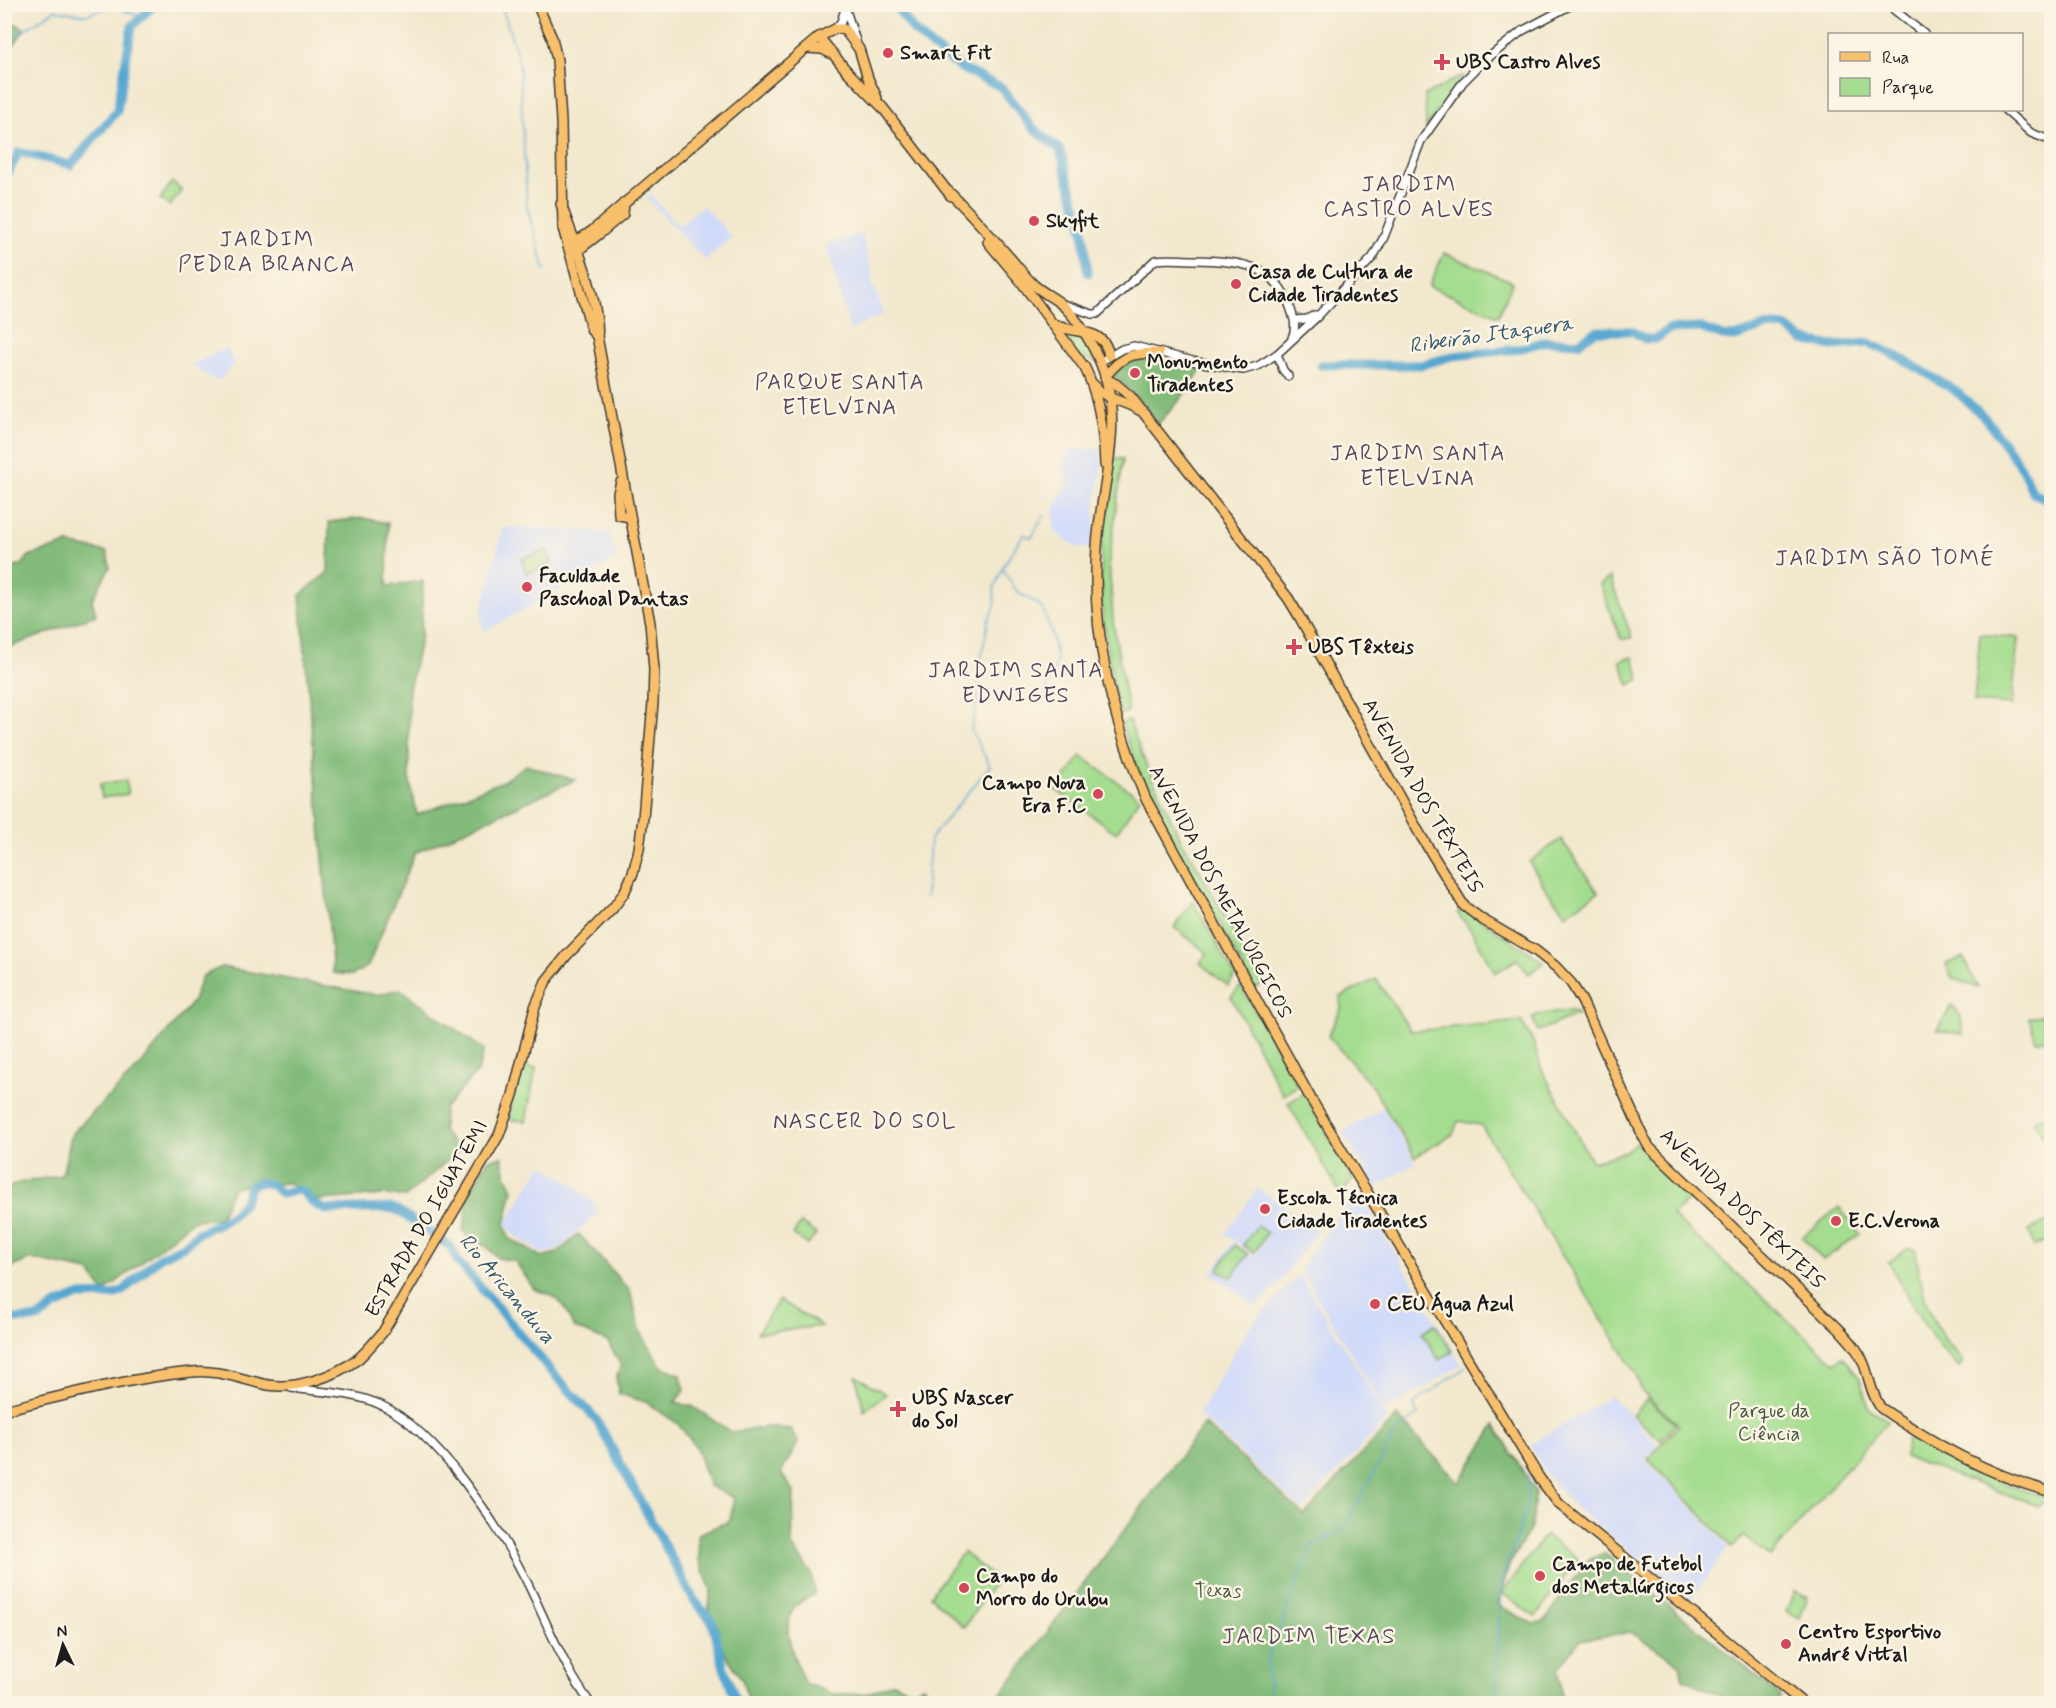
<svg xmlns="http://www.w3.org/2000/svg" width="2056" height="1708" font-family="Mynerve,sans-serif">
<style>
.built{fill:#d0daf9}
.green{fill:#a4dd8f;stroke:#607c56;stroke-width:1.5}
.forest{fill:#83bc7a;stroke:#506c4b;stroke-width:1.5}
.lines{fill:none;stroke-linecap:round;stroke-linejoin:round}
.stream{stroke:#55a6d0;stroke-width:1.5}
.river{stroke:#55a6d0;stroke-width:9}
.minor-casing{stroke:#3c3b37;stroke-width:10}
.major-casing{stroke:#3c3b37;stroke-width:12}
.minor{stroke:#fff;stroke-width:7}
.major{stroke:#f8bf6c;stroke-width:9}
.poi-dot{fill:#d1495b;stroke:#fcf5e5;stroke-width:2}
.labels{text-anchor:middle;dominant-baseline:central;stroke-width:5;stroke-linejoin:round;paint-order:stroke}
.poi-label{font-size:20px;font-weight:bold;fill:#1c1c1c;stroke:#fcf5e5;text-anchor:start}
.street-label{font-size:20px;fill:#1c1c1c;stroke:#fcf5e5}
.park-label{font-size:20px;fill:#45563e;stroke:#fcf5e5}
.water-label{font-size:21px;font-style:italic;fill:#365a6d;stroke:#fcf5e5}
.quarter-label{font-size:22px;letter-spacing:1.5px;fill:#55485c;stroke:#fcf5e5}
</style>
<rect width="100%" height="100%" fill="#fcf5e5"/>
<filter id="ink" filterUnits="userSpaceOnUse"><feTurbulence type="fractalNoise" baseFrequency=".0167" numOctaves="2"/><feDisplacementMap in="SourceGraphic" scale="12" xChannelSelector="R" yChannelSelector="G"/><feConvolveMatrix kernelMatrix="1 2 1 2 8 2 1 2 1" color-interpolation-filters="sRGB"/></filter>
<filter id="wash" filterUnits="userSpaceOnUse"><feTurbulence type="fractalNoise" baseFrequency=".008" numOctaves="4" result="noise"/><feDisplacementMap in="SourceGraphic" scale="24" xChannelSelector="R" yChannelSelector="G"/><feGaussianBlur stdDeviation="1.35" result="paint"/><feColorMatrix in="noise" values="0 0 0 0 0 0 0 0 0 0 0 0 0 0 0 0 0 1.4 0 .05"/><feComposite in="paint" operator="in"/></filter>
<g filter="url(#wash)">
<rect width="100%" height="100%" fill="#f2e8cd"/>
<g class="built">
<path d="M651 195 678 226 703 206 732 237 705 260 646 197Z"/>
<path d="M862 234 874 283 871 285 873 288H875L883 314 850 330 826 244Z"/>
<path d="M227 348 234 364 219 380 211 378 191 365Z"/>
<path d="M1069 449H1099L1100 452 1102 463 1096 500 1093 547 1079 548 1061 537 1054 530V510L1068 481 1064 467Z"/>
<path d="M503 527 610 532 616 559 483 632 481 614Z"/>
<path d="M1383 1108 1416 1163 1376 1187 1343 1132Z"/>
<path d="M542 1164 574 1185 596 1205 594 1207 600 1212 557 1250 541 1253 514 1235 507 1226V1222Z"/>
<path d="M1258 1188 1317 1230 1278 1285 1255 1307 1211 1273 1233 1242 1254 1257 1268 1238 1267 1237 1254 1255 1225 1234Z"/>
<path d="M1358 1190 1462 1365 1385 1410 1300 1268Z"/>
<path d="M1299 1274 1388 1418 1302 1510 1198 1414 1247 1330Z"/>
<path d="M1611 1396 1659 1445 1645 1459 1729 1547 1691 1600 1578 1510 1545 1473 1530 1445Z"/>
</g>
<g class="green">
<path d="M1464 75 1426 128 1425 95Z"/>
<path d="M172 182 182 190 170 206 160 199Z"/>
<path d="M1444 253 1513 282 1498 316 1429 286Z"/>
<path d="M1069 333 1083 336 1096 362 1078 356 1065 340Z"/>
<path d="M1113 458 1123 459 1109 561 1113 621 1128 712 1120 714C1105 653 1097 590 1103 526 1105 504 1110 481 1113 458Z"/>
<path d="M547 550 552 564 526 573 521 559Z"/>
<path d="M1610 577 1632 638 1621 639 1600 585Z"/>
<path d="M1980 634 2018 638 2012 705 1974 702Z"/>
<path d="M1633 657 1640 679 1629 685 1620 661Z"/>
<path d="M1129 721 1147 767 1185 848 1193 859 1263 984 1255 989 1145 787 1121 723Z"/>
<path d="M1081 756 1140 798 1116 833 1056 790Z"/>
<path d="M126 780 128 794 102 798 100 784Z"/>
<path d="M1561 839 1598 892 1566 914 1546 889 1529 862Z"/>
<path d="M1193 901 1235 976 1228 986 1200 963 1207 953 1174 927Z"/>
<path d="M1463 908 1544 962 1529 974 1517 959 1495 973 1471 930 1457 913Z"/>
<path d="M1963 957 1978 988 1952 978 1946 964Z"/>
<path d="M1376 979 1411 1031 1521 1021 1534 1043 1542 1070 1592 1162 1625 1152 1637 1142 1692 1197 1672 1215 1835 1363 1843 1357 1859 1376 1869 1408 1888 1421 1770 1557 1744 1536 1732 1547 1648 1459 1679 1425 1642 1392 1636 1374 1481 1125 1458 1121 1453 1134 1415 1157 1371 1085 1328 1036 1341 1009 1340 997Z"/>
<path d="M1241 986 1298 1086 1283 1095 1231 997Z"/>
<path d="M1952 1005 1961 1017 1963 1034 1937 1030Z"/>
<path d="M1571 1011 1576 1012 1578 1014 1538 1031 1532 1018 1537 1015Z"/>
<path d="M2041 1015 2048 1038 2036 1041 2029 1018Z"/>
<path d="M522 1066 536 1068 526 1121 507 1120Z"/>
<path d="M1304 1093 1353 1179 1341 1195 1288 1103Z"/>
<path d="M2051 1113V1148L2033 1121Z"/>
<path d="M1839 1207 1860 1234 1823 1260 1802 1237Z"/>
<path d="M2050 1221 2051 1239 2034 1246 2029 1230Z"/>
<path d="M801 1223 816 1234 808 1245 793 1234Z"/>
<path d="M1257 1226 1267 1233 1254 1253 1243 1245Z"/>
<path d="M1235 1245 1248 1254 1231 1278 1218 1269Z"/>
<path d="M1908 1248 1915 1249C1925 1301 1926 1322 1964 1362L1959 1367C1932 1344 1905 1294 1889 1262Z"/>
<path d="M779 1300 822 1326 757 1333Z"/>
<path d="M1435 1324 1452 1352 1439 1360 1422 1332Z"/>
<path d="M856 1376 886 1394 864 1411Z"/>
<path d="M1647 1399 1676 1424 1661 1440 1632 1415Z"/>
<path d="M1908 1434C1953 1461 1999 1486 2051 1498V1505L2042 1502 2039 1506 1904 1457Z"/>
<path d="M1545 1535 1578 1559 1535 1617 1502 1593Z"/>
<path d="M963 1552 997 1580 964 1627 930 1596Z"/>
<path d="M1794 1591 1808 1597 1800 1618 1786 1612Z"/>
</g>
<g class="forest">
<path d="M5 18 25 29 5 57Z"/>
<path d="M1144 356 1170 360 1202 369 1179 401 1158 424 1138 399 1114 376V369L1124 361Z"/>
<path d="M363 518 388 523 387 586 423 581 421 636 409 689V777L417 815 503 781 526 765 575 780 415 853 368 966 353 975 333 973 300 595 328 572 329 522Z"/>
<path d="M68 544 107 552 110 567 92 600 96 615 5 649V570L22 565 29 556Z"/>
<path d="M222 967 376 995 400 989 484 1050 478 1071 444 1109 443 1131 459 1151 405 1197 382 1195 310 1201 289 1183 233 1187 220 1218 194 1220 104 1292 89 1271 31 1259 10 1268 5 1284V1189L19 1183 62 1175 72 1133 139 1067 193 1001 202 976Z"/>
<path d="M502 1156 505 1173 513 1189 505 1225 509 1238 541 1257 557 1253 579 1234 630 1291 641 1333 661 1366 680 1374 685 1390 674 1403 692 1406 731 1432 768 1427 791 1429 798 1443 781 1473 794 1492 792 1546 811 1573 815 1594C810 1597 802 1600 798 1604 776 1624 796 1660 804 1683L833 1694H865L894 1682 912 1691 923 1686 937 1703H748L743 1681 723 1650 708 1614 711 1590 699 1560 698 1534 730 1521 734 1498 709 1486 696 1447 678 1424 646 1402 619 1394 616 1378 621 1366 608 1342 573 1327 564 1306 551 1295 534 1289 515 1261 498 1258 486 1246 470 1243 463 1230 466 1218 467 1196 488 1160Z"/>
<path d="M1397 1416 1459 1483 1495 1425 1535 1491 1532 1526 1509 1565 1498 1605 1533 1624 1545 1621 1588 1560 1604 1553 1782 1697 1773 1703H1733L1717 1694 1683 1679 1680 1664 1631 1632 1580 1640 1558 1669 1563 1703H994L1204 1424 1304 1515Z"/>
</g>
<g class="lines">
<g class="stream">
<path d="M501 4 519 60 527 207 545 270"/>
<path d="M4 36 12 38 55 10 86 15 112 6 142 17"/>
<path d="M1003 568 1013 586 1019 593 1038 604 1043 610 1051 630 1057 661 1042 703"/>
<path d="M926 897 930 839 990 766 971 730 978 697 979 669 989 618 995 607 994 588 1005 563 1023 535 1032 537 1044 515"/>
<path d="M1270 1704 1267 1660 1312 1545 1343 1530 1396 1431 1418 1415 1413 1404 1466 1367"/>
<path d="M1501 1704 1496 1683 1501 1583 1527 1507 1529 1469"/>
</g>
<g class="river">
<path d="M894 4 914 31 930 45 960 68 1001 87 1032 127 1060 150 1083 230 1088 273"/>
<path d="M4 181 19 152 71 165 117 111 132 26 156 4"/>
<path d="M1321 365H1421L1453 356 1519 349 1546 341 1578 343 1596 331H1632L1645 339H1656L1669 329 1700 328 1723 336 1735 337 1764 327 1775 326 1786 327 1803 340 1832 346 1869 343 1899 357 1956 391 1986 419 2021 467 2033 493 2052 501"/>
<path d="M4 1319H33L40 1317 55 1306 78 1296 113 1295 123 1291 160 1257 184 1246 198 1233 225 1220 234 1214 243 1204 251 1185C265 1179 272 1185 282 1194L298 1190 303 1192 314 1204 326 1210 391 1208 397 1210 451 1247 458 1262 476 1282 551 1371 596 1419 694 1600 712 1621 724 1668 737 1704"/>
</g>
</g>
</g>
<g filter="url(#ink)">
<g class="lines">
<defs>
<g id="minor">
<path d="M844 4 857 44"/>
<path d="M1887 4 1924 34"/>
<path d="M835 29 841 22 845 9"/>
<path d="M2005 110 2031 133 2052 141"/>
<path d="M1063 304 1092 314H1097L1155 260C1168 258 1181 260 1193 260 1235 261 1275 262 1290 307 1294 318 1297 327 1292 338"/>
<path d="M1295 320 1307 319 1315 315"/>
<path d="M1277 354 1283 370 1288 376"/>
<path d="M1100 362 1122 349 1134 346 1197 362 1243 370 1258 366 1277 354 1317 317 1373 257 1384 237 1421 141 1463 82 1484 61 1522 31 1573 4"/>
<path d="M291 1388C320 1392 353 1392 381 1405 438 1432 499 1526 527 1582 547 1623 564 1668 591 1704"/>
</g>
<g id="major">
<path d="M537 4 552 38 557 60 561 121 563 228 592 331 597 336"/>
<path d="M819 37 846 70 883 108 951 196"/>
<path d="M806 48 822 49 832 54"/>
<path d="M948 191C970 212 990 235 1010 258 1018 267 1025 277 1034 285 1042 292 1052 297 1060 303 1076 316 1088 337 1097 355 1128 420 1101 480 1097 547 1091 635 1112 718 1146 799L1311 1099 1540 1479 1559 1504 1804 1704"/>
<path d="M988 242 1020 280 1085 368C1099 397 1104 433 1105 465"/>
<path d="M568 247 592 231 819 37 835 29H844L859 49 868 78 877 98"/>
<path d="M576 252 598 235 623 214 624 203"/>
<path d="M1053 324C1074 335 1105 326 1109 356"/>
<path d="M1105 377C1123 354 1132 353 1159 353"/>
<path d="M1106 379 1116 384 1131 397 1288 598 1299 616 1421 836 1464 906 1483 920 1536 951 1556 967 1571 983 1582 1001 1643 1136 1649 1147 1839 1329C1849 1340 1859 1350 1864 1364 1870 1380 1871 1394 1881 1408 1933 1444 1990 1476 2052 1492"/>
<path d="M1094 385C1106 401 1124 400 1139 410"/>
<path d="M621 482 618 493 619 515 630 517"/>
<path d="M4 1410C66 1395 129 1378 192 1372 218 1369 243 1380 268 1385 297 1390 334 1376 358 1359 367 1351 375 1341 383 1332L499 1135 513 1095 535 1007 546 981 567 955 613 908 624 893 633 873 639 849 643 818 653 703 654 669 650 623 597 336C599 327 596 317 595 308 588 271 573 239 561 204"/>
</g>
</defs>
<use href="#minor" class="minor-casing"/>
<use href="#major" class="major-casing"/>
<use href="#minor" class="minor"/>
<use href="#major" class="major"/>
</g>
</g>
<g class="poi-dot">
<circle cx="888" cy="53" r="6"/>
<path d="M1439 53h6v6h6v6h-6v6h-6v-6h-6v-6h6z"/>
<circle cx="1034" cy="221" r="6"/>
<circle cx="1236" cy="284" r="6"/>
<circle cx="1135" cy="373" r="6"/>
<circle cx="527" cy="587" r="6"/>
<path d="M1291 638h6v6h6v6h-6v6h-6v-6h-6v-6h6z"/>
<circle cx="1098" cy="794" r="6"/>
<circle cx="1265" cy="1209" r="6"/>
<circle cx="1836" cy="1221" r="6"/>
<circle cx="1375" cy="1304" r="6"/>
<path d="M895 1400h6v6h6v6h-6v6h-6v-6h-6v-6h6z"/>
<circle cx="1540" cy="1576" r="6"/>
<circle cx="964" cy="1588" r="6"/>
<circle cx="1786" cy="1644" r="6"/>
</g>
<g class="labels">
<g class="poi-label">
<text x="900" y="53">Smart Fit</text>
<text x="1456" y="62">UBS Castro Alves</text>
<text x="1046" y="221">Skyfit</text>
<text x="1248" y="272">Casa de Cultura de<tspan x="1248" dy="23">Cidade Tiradentes</tspan></text>
<text x="1147" y="362">Monumento<tspan x="1147" dy="23">Tiradentes</tspan></text>
<text x="539" y="576">Faculdade<tspan x="539" dy="23">Paschoal Dantas</tspan></text>
<text x="1308" y="647">UBS Têxteis</text>
<text x="1086" y="783" text-anchor="end">Campo Nova<tspan x="1086" dy="23">Era F.C</tspan></text>
<text x="1277" y="1198">Escola Técnica<tspan x="1277" dy="23">Cidade Tiradentes</tspan></text>
<text x="1848" y="1221">E.C.Verona</text>
<text x="1387" y="1304">CEU Água Azul</text>
<text x="912" y="1398">UBS Nascer<tspan x="912" dy="23">do Sol</tspan></text>
<text x="1552" y="1564">Campo de Futebol<tspan x="1552" dy="23">dos Metalúrgicos</tspan></text>
<text x="976" y="1576">Campo do<tspan x="976" dy="23">Morro do Urubu</tspan></text>
<text x="1798" y="1632">Centro Esportivo<tspan x="1798" dy="23">André Vittal</tspan></text>
</g>
<g class="street-label">
<text transform="translate(1422 796) rotate(60)">AVENIDA DOS TÊXTEIS</text>
<text transform="translate(1220 892) rotate(62)">AVENIDA DOS METALÚRGICOS</text>
<text transform="translate(1742 1209) rotate(44)">AVENIDA DOS TÊXTEIS</text>
<text transform="translate(427 1219) rotate(-60)">ESTRADA DO IGUATEMI</text>
</g>
<g class="park-label">
<text x="1769" y="1411">Parque da<tspan x="1769" dy="23">Ciência</tspan></text>
<text x="1218" y="1591">Texas</text>
</g>
<g class="water-label">
<text transform="translate(1491 335) rotate(-8)">Ribeirão Itaquera</text>
<text transform="translate(507 1289) rotate(50)">Rio Aricanduva</text>
</g>
<g class="quarter-label">
<text x="1409" y="185">JARDIM<tspan x="1409" dy="25">CASTRO ALVES</tspan></text>
<text x="267" y="240">JARDIM<tspan x="267" dy="25">PEDRA BRANCA</tspan></text>
<text x="840" y="383">PARQUE SANTA<tspan x="840" dy="25">ETELVINA</tspan></text>
<text x="1418" y="454">JARDIM SANTA<tspan x="1418" dy="25">ETELVINA</tspan></text>
<text x="1885" y="559">JARDIM SÃO TOMÉ</text>
<text x="1016" y="671">JARDIM SANTA<tspan x="1016" dy="25">EDWIGES</tspan></text>
<text x="865" y="1122">NASCER DO SOL</text>
<text x="1309" y="1637">JARDIM TEXAS</text>
</g>
</g>
<rect width="2056" height="1708" fill="none" stroke="#fcf5e5" stroke-width="24"/>
<rect x="1828" y="33" width="195" height="78" fill="#fcf5e5" stroke="#a29e95" stroke-width="1.5"/>
<rect x="1840" y="52" width="30" height="9" fill="#f8bf6c" stroke="#a29e95" stroke-width="1.5"/>
<text x="1882" y="63" font-size="18" fill="#1c1c1c">Rua</text>
<rect x="1840" y="78" width="30" height="18" fill="#a4dd8f" stroke="#a29e95" stroke-width="1.5"/>
<text x="1882" y="93" font-size="18" fill="#1c1c1c">Parque</text>
<g transform="translate(63 1645) rotate(355)" stroke="#fcf5e5" stroke-width="4.5" paint-order="stroke">
<path d="M0-4.5L10 22L0 15L-10 22Z" fill="#1c1c1c"/>
<text y="-9" font-size="16" font-weight="bold" text-anchor="middle" fill="#1c1c1c">N</text>
</g>
</svg>
